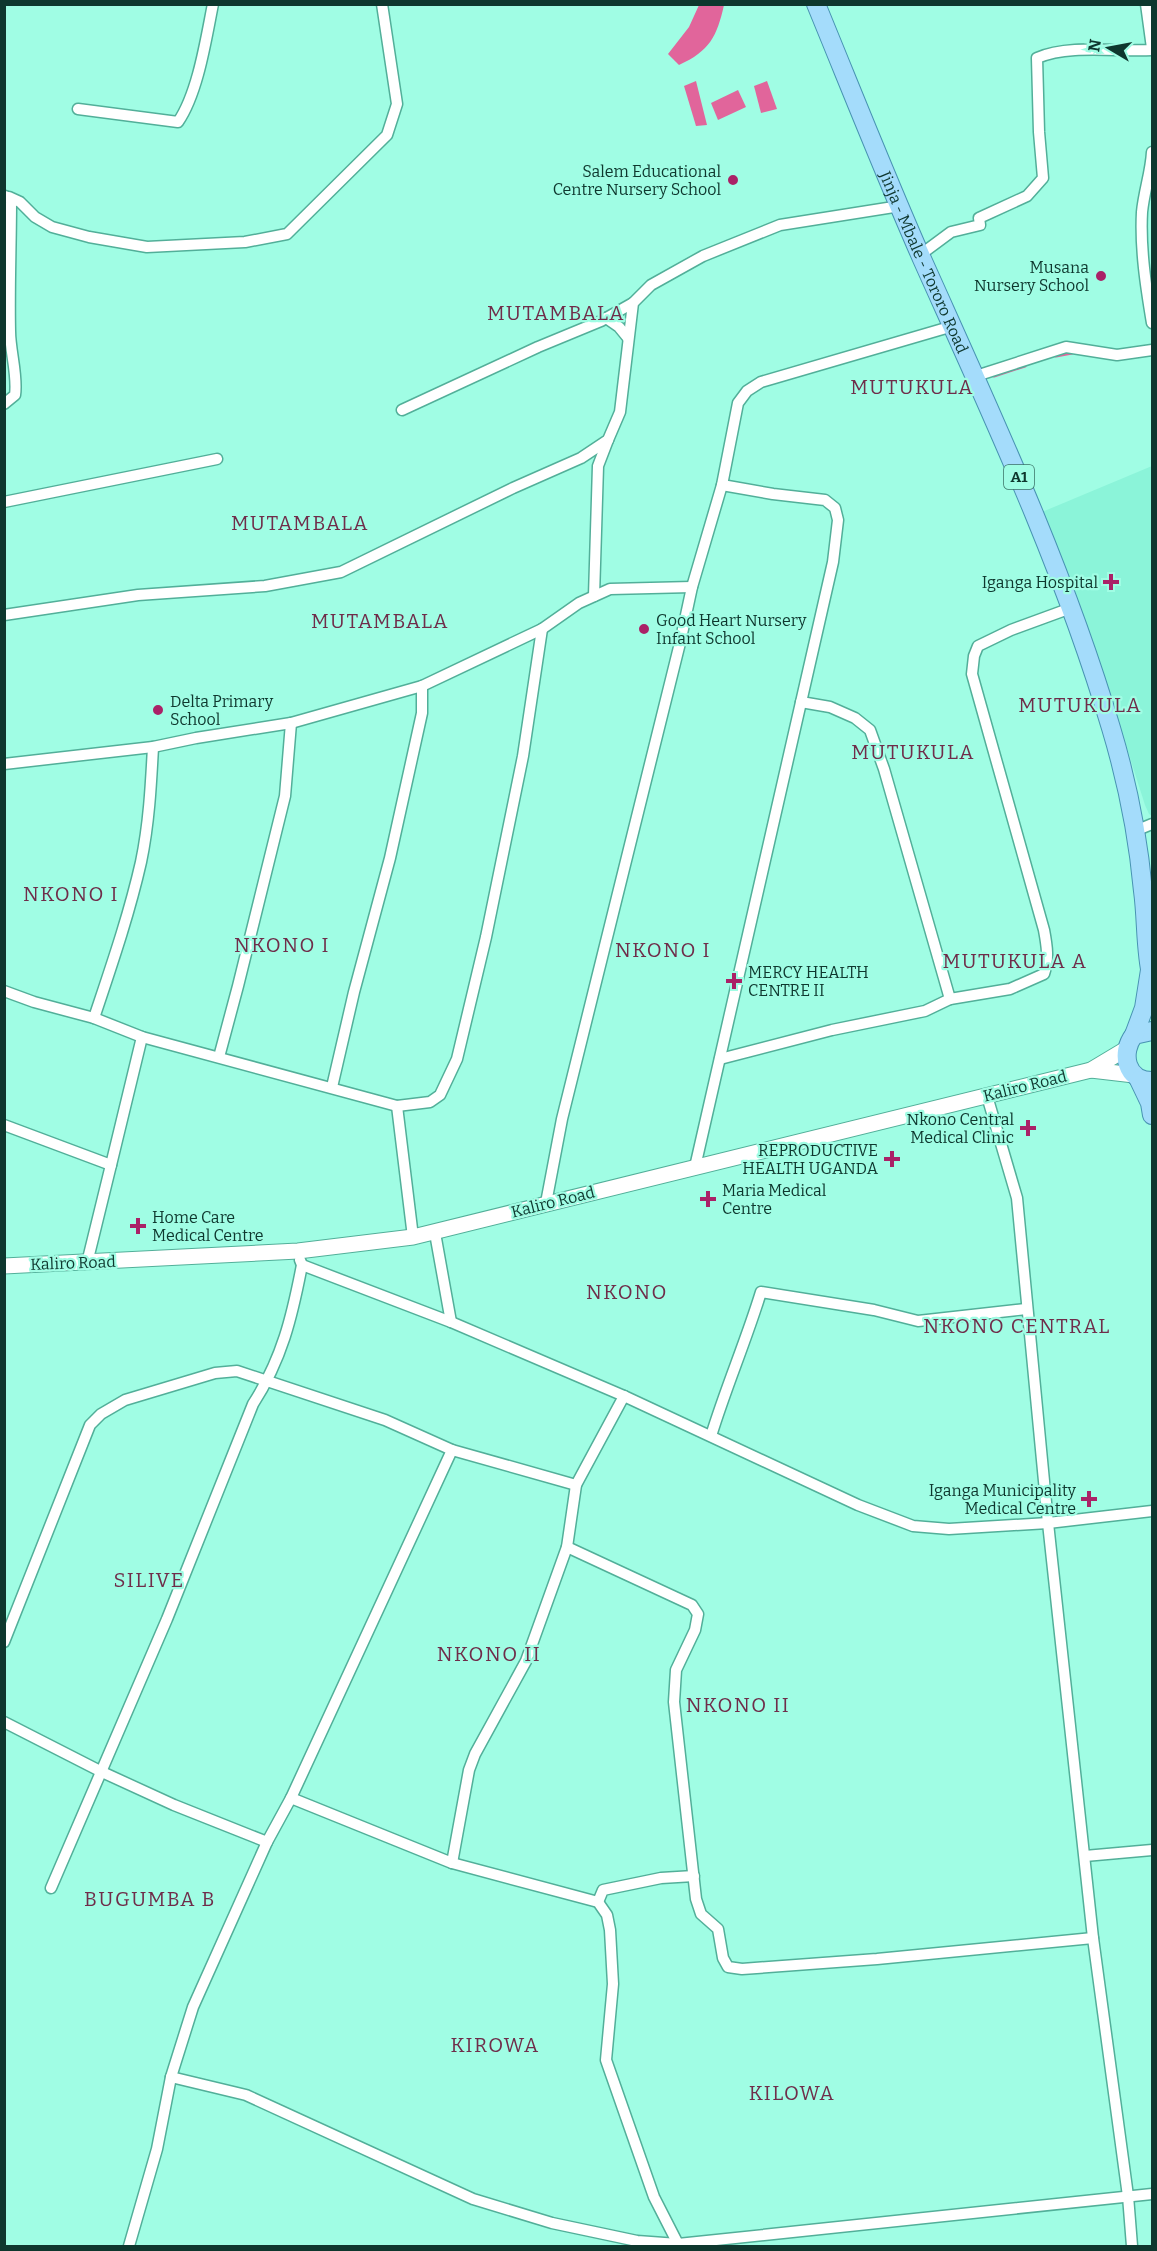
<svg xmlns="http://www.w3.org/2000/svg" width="1157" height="2251" font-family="Bitter,serif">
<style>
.built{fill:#8bf4d9}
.water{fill:#e1659b}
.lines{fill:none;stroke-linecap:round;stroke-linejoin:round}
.stream{stroke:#e1659b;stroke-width:3}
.minor-casing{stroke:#52af99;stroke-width:13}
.secondary-casing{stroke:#52af99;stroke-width:17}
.primary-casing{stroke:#4893b2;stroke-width:20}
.minor{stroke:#fff;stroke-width:10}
.secondary{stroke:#fff;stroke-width:15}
.primary{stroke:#a4dcfb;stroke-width:18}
.poi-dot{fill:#aa2167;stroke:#a0fde4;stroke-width:2}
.labels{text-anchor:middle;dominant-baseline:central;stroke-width:4.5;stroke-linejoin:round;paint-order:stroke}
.shield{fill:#a0fde4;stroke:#3a7265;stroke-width:1.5}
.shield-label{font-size:15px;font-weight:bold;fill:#0e372e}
.poi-label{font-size:16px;fill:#0e372e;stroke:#a0fde4;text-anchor:end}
.street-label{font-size:16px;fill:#0e372e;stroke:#a0fde4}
.quarter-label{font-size:20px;letter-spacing:1.5px;fill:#6f2d4a;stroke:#a0fde4}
</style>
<rect width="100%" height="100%" fill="#a0fde4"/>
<path class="built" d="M1152 466V816L1149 814 1145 805 1096 651 1042 512Z"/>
<g class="water">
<path d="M699 5H724C717 36 710 51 679 65L668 54 689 27Z"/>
<path d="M696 81 707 125 696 126 684 86Z"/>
<path d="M767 81 777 109 761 113 754 86Z"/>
<path d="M738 90 746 107 718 120 711 103Z"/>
</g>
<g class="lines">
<g class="stream">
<path d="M1056 356 1072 353"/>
<path d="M994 376 1025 366"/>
</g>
<defs>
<g id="minor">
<path d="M1146 4 1152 48"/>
<path d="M78 109 178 122C198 93 206 39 213 4"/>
<path d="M1152 152C1151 172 1144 191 1142 212 1140 249 1146 287 1152 323"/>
<path d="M9 197 20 202 35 217 52 227 89 237 147 247 245 242 287 234 387 135 397 104 382 4"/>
<path d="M920 255 951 232 980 225 979 218 1027 196 1043 178 1039 132 1037 58C1070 44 1116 52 1152 50"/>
<path d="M606 318 619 327 628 338"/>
<path d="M976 376 1066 347 1117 355 1152 350"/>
<path d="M4 404 15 395C18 376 10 351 10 331 9 287 11 244 11 200L5 196"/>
<path d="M402 410 538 347 601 321 633 303"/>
<path d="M4 502 217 459"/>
<path d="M594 596 598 466 608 440"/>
<path d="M4 615 138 595 265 586 341 572 513 488 581 458 608 440 620 412 633 303 651 285 703 256 780 225 900 206"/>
<path d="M4 764 153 747 196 738 291 723 422 686 542 629 579 603 610 589 692 587"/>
<path d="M1135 831 1152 824"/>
<path d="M4 991 34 1002 94 1018 142 1037 397 1106 430 1102 440 1095 457 1059 486 937 523 756 542 629"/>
<path d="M950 999 1010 989 1044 974C1049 959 1047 946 1044 930L972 674 974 656 978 646 1011 630 1071 608"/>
<path d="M94 1018C111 967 129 915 141 862 149 824 151 785 153 747"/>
<path d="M219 1057 238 986 285 796 291 723"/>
<path d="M720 1059 832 1030 925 1011 950 999 884 769 870 730 855 718 830 707 801 702"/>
<path d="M332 1087 354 992 390 858 422 713V686"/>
<path d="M987 1096 1017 1198 1048 1523 1093 1938 1128 2196 1132 2246"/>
<path d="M397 1106 413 1237"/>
<path d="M4 1125 111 1165 87 1263"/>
<path d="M111 1165 142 1037"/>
<path d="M695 1167 833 562 838 520 835 508 825 500 773 494 722 485"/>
<path d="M546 1203 562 1119 680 643 692 587 722 485 738 403 747 391 761 382 953 326"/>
<path d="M435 1233 451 1322"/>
<path d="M302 1265 451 1322 624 1396 858 1505 913 1526 949 1529 1048 1523 1152 1511"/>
<path d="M711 1436C726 1387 746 1341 761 1292L874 1310 918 1321 1026 1309"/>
<path d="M567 1547 692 1605 698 1614 695 1630 676 1670 674 1702 696 1899 701 1914 718 1929 723 1958 728 1967 742 1969 877 1959 1093 1938"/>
<path d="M4 1642 90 1425 101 1414 125 1400 215 1373 237 1371 385 1420 452 1450 576 1485"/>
<path d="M4 1722 102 1772 174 1805 267 1842 291 1798 452 1450"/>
<path d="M291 1798 452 1863 598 1902 607 1915 610 1930 613 1984 606 2060 654 2197 678 2244V2246"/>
<path d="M1085 1856 1152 1850"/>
<path d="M452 1863 469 1770 475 1754 526 1661 567 1547 576 1485 624 1396"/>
<path d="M51 1888 167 1619 253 1404C282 1359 292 1317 302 1265L300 1260"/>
<path d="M598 1902 603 1890 661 1878 694 1876"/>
<path d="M171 2077 246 2095 473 2199 552 2223 637 2241 678 2244 1152 2194"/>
<path d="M129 2246 157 2149 171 2077 193 2007 267 1842"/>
</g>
<g id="secondary">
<path d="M1091 1070 1134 1075"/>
<path d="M4 1266 298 1251 413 1237 1091 1070 1126 1049"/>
</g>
<g id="primary">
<path id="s1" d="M816 4C851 89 885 175 922 259 991 413 1063 566 1111 728 1127 781 1138 836 1143 891 1147 920 1145 951 1152 979"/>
<path d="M1152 1031 1134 1035C1120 1053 1126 1081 1152 1081"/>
<path d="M1134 1035 1144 1008 1150 970"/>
<path d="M1139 1080 1150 1103 1152 1115"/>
</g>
</defs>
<use href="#minor" class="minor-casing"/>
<use href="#secondary" class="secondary-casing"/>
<use href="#primary" class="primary-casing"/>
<use href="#minor" class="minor"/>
<use href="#secondary" class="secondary"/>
<use href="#primary" class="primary"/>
</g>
<g class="poi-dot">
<circle cx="733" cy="180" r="6"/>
<circle cx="1101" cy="276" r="6"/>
<path d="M1108 573h6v6h6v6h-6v6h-6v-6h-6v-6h6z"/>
<circle cx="644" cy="629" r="6"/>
<circle cx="158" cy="710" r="6"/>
<path d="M731 972h6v6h6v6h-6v6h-6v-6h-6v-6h6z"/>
<path d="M1025 1119h6v6h6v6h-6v6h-6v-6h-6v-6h6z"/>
<path d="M889 1150h6v6h6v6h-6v6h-6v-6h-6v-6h6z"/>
<path d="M705 1190h6v6h6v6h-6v6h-6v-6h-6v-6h6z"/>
<path d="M135 1217h6v6h6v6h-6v6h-6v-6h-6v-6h6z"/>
<path d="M1086 1490h6v6h6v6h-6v6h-6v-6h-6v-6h6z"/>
</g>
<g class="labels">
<rect class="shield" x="1004" y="465" width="30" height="24" rx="4.5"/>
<g class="shield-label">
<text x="1019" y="477">A1</text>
</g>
<g class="poi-label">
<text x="721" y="171">Salem Educational<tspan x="721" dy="18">Centre Nursery School</tspan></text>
<text x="1089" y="267">Musana<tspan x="1089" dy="18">Nursery School</tspan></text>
<text x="1098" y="582">Iganga Hospital</text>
<text x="656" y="620" text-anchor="start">Good Heart Nursery<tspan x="656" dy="18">Infant School</tspan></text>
<text x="170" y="701" text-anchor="start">Delta Primary<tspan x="170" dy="18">School</tspan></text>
<text x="748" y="972" text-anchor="start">MERCY HEALTH<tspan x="748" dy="18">CENTRE II</tspan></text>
<text x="1014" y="1119">Nkono Central<tspan x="1014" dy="18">Medical Clinic</tspan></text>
<text x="878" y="1150">REPRODUCTIVE<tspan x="878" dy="18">HEALTH UGANDA</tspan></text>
<text x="722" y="1190" text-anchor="start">Maria Medical<tspan x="722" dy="18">Centre</tspan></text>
<text x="152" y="1217" text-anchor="start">Home Care<tspan x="152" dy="18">Medical Centre</tspan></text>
<text x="1076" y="1490">Iganga Municipality<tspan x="1076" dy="18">Medical Centre</tspan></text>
</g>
<g class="street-label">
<text stroke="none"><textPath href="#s1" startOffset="280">Jinja - Mbale - Tororo Road</textPath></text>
<text transform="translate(1025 1086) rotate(-14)">Kaliro Road</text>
<text transform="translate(553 1202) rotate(-14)">Kaliro Road</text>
<text transform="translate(73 1263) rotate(-2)">Kaliro Road</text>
</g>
<g class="quarter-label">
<text x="556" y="313">MUTAMBALA</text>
<text x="912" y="387">MUTUKULA</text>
<text x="300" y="523">MUTAMBALA</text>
<text x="380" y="621">MUTAMBALA</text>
<text x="1080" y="705">MUTUKULA</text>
<text x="913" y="752">MUTUKULA</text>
<text x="71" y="894">NKONO I</text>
<text x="282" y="945">NKONO I</text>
<text x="663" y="950">NKONO I</text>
<text x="1015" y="961">MUTUKULA A</text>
<text x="627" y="1292">NKONO</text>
<text x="1017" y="1326">NKONO CENTRAL</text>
<text x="149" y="1580">SILIVE</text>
<text x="489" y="1654">NKONO II</text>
<text x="738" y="1705">NKONO II</text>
<text x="150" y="1899">BUGUMBA B</text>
<text x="495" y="2045">KIROWA</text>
<text x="792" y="2093">KILOWA</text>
</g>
</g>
<rect width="1157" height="2251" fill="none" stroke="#0e372e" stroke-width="12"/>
<g transform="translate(1109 48) rotate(280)" stroke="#a0fde4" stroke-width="4.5" paint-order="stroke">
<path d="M0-4.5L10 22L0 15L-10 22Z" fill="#0e372e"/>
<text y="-9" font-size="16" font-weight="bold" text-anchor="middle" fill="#0e372e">N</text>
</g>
</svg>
